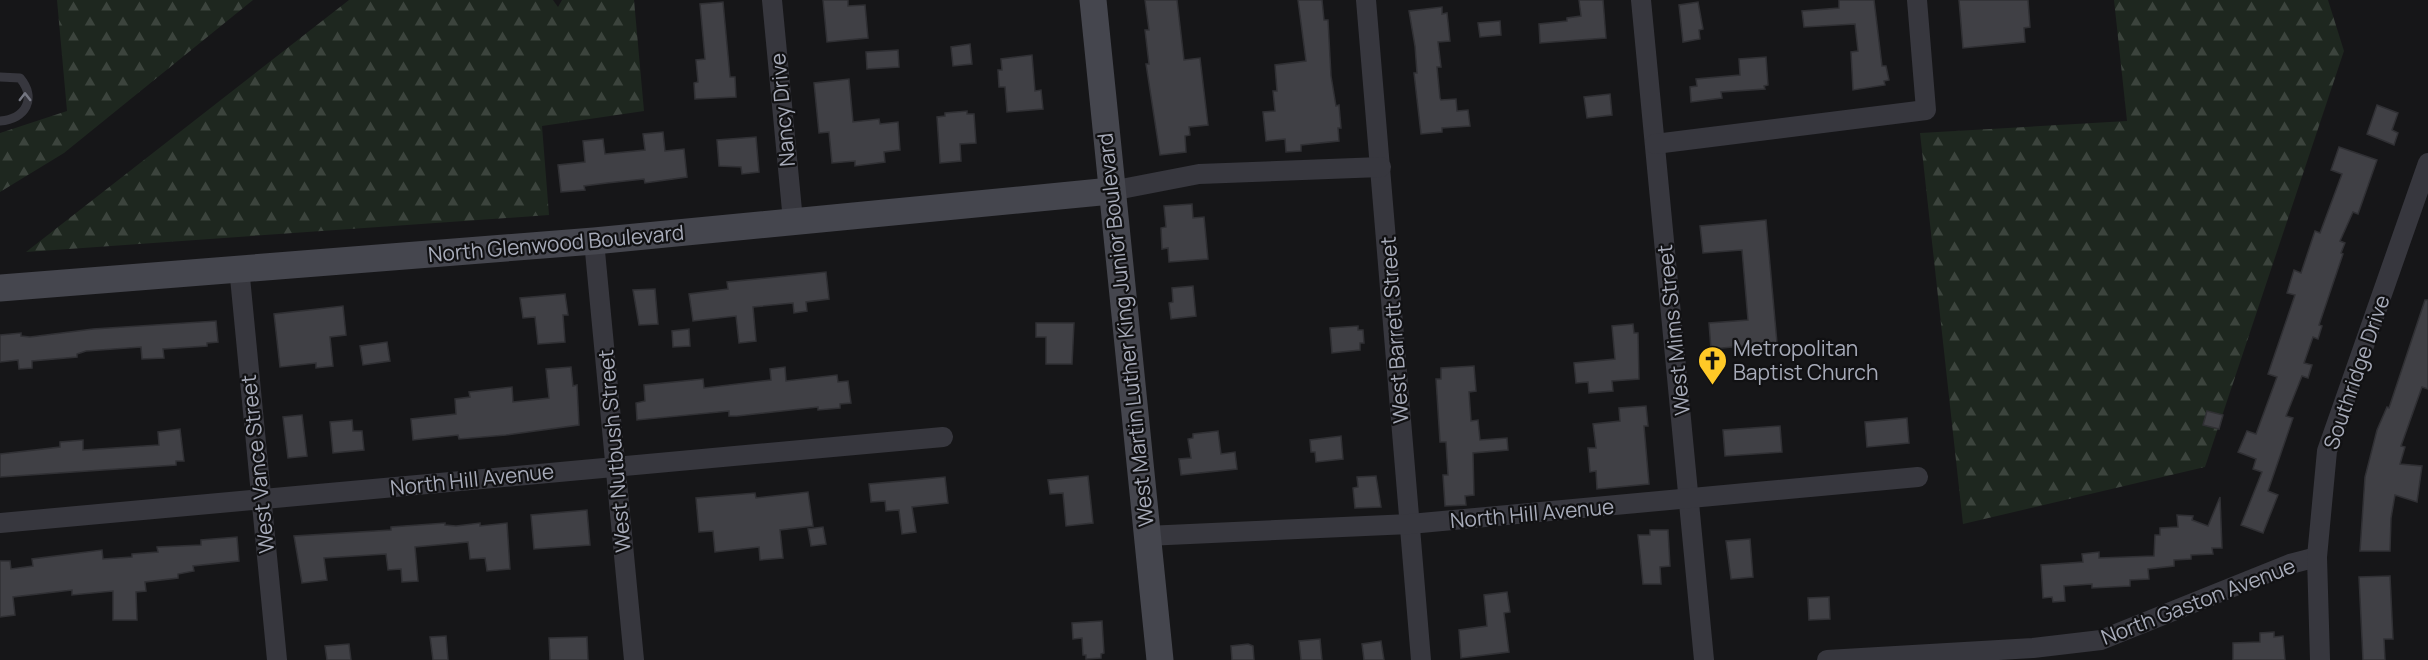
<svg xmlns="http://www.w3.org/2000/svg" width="2428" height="660" font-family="Manrope,sans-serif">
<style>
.forest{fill:url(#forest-firs)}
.building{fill:#404045;stroke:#303034;stroke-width:1.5}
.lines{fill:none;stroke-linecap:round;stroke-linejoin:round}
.lane{stroke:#37373e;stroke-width:9}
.street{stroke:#37373e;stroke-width:20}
.secondary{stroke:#45464e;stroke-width:27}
.oneway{stroke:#757782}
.labels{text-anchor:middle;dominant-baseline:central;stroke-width:4.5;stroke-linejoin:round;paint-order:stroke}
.street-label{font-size:21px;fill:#a7abb9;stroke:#111113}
.poi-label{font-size:21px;fill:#a7abb9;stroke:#111113;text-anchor:start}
</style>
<defs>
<pattern id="forest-firs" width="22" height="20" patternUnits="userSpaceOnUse" patternTransform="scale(1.5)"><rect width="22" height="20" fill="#1e271f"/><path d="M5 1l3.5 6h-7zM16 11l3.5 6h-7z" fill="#3c443d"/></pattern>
</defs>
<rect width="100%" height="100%" fill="#161618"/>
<g class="forest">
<path d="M57 0H253L64 153 0 192V133L67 111Z"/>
<path d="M349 0H553L558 7 562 0H634L644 111 542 126 549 215 26 252Z"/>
<path d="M2114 0H2328L2344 51 2205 467 1963 524 1920 133 2127 121Z"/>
</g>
<g class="building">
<path d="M823 0H848V6L865 5 868 38 827 42Z"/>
<path d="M1145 0H1177L1184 60 1200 58 1208 125 1189 127 1190 135 1185 136 1186 152 1160 155 1146 64H1149L1145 30H1149Z"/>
<path d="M1298 0H1322L1324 20H1328L1331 76 1336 106 1339 105 1341 128H1338L1339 141 1301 145V151L1286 152 1285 139 1266 141 1263 112 1275 111 1273 91H1277L1275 65 1306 61Z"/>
<path d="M1579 0H1603L1606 38 1540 43 1539 24 1567 21V18L1581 16Z"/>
<path d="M1839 0H1874L1882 66H1886L1889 80 1884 81 1885 85 1853 90 1851 52 1858 51 1855 24 1804 27 1802 11 1839 8Z"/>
<path d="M1959 0H2028L2030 27 2024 28 2025 42 1963 48Z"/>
<path d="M723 2 730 77H735L736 97 695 99 694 83 698 82 696 60 705 59 700 4Z"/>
<path d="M1698 2 1703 29 1699 30 1700 39 1683 42 1679 5Z"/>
<path d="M1442 7V14L1447 13 1450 41 1438 42 1441 67H1437L1440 98 1441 100 1456 99 1457 111 1468 110 1470 126 1442 128V132L1421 134 1414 73H1417L1415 46 1409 11Z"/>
<path d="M1500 21 1501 35 1480 37 1478 23Z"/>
<path d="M970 44 972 64 953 66 951 47Z"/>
<path d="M898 50 899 67 867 69 866 52Z"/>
<path d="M1032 55 1035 91 1041 90 1043 109 1007 112 1005 87H999L998 70H1002L1001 59Z"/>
<path d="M1766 57 1768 85 1764 86 1765 89 1721 92 1722 98 1691 102 1690 87 1697 86 1696 79 1740 75 1739 59Z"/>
<path d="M849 79 853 122 879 119 880 124 898 122 900 150 884 152 885 162 855 166V161L832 163 829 132 819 133 814 83Z"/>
<path d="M1610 94 1612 115 1587 118 1584 97Z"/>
<path d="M2377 105 2398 113 2392 130 2398 133 2394 145 2367 134Z"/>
<path d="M967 111V114H974L976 143 960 144 961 161 940 163 937 117 945 116V113Z"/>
<path d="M663 132 665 151 684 149 687 177 645 183 644 179 607 183 584 186 585 190 561 192 558 165 585 162 583 141 603 139 605 154 645 150 643 134Z"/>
<path d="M756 137 759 172 742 174 741 167 719 166 717 140Z"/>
<path d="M2339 147 2377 160 2358 214 2353 212 2340 241 2345 243 2341 253 2343 254 2319 325 2322 326 2318 339 2313 337 2304 363 2312 365 2308 378 2302 376 2286 416 2293 418 2268 491 2278 495 2263 533 2241 525 2262 472 2253 469 2256 459 2238 452 2247 431 2256 434 2277 377 2268 374 2295 295 2287 293 2294 270 2301 273 2315 231 2320 233 2342 174 2331 170Z"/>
<path d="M1192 204 1193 218 1204 217 1208 259 1169 262 1168 248 1162 249 1161 228 1166 227 1164 206Z"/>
<path d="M1766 220 1777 343 1711 349 1709 323 1748 320 1742 250 1703 253 1700 226Z"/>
<path d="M826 272 829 299 806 302 807 311 794 313 793 303 753 307 756 341 739 343 736 316 693 321 689 294 728 289 727 282Z"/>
<path d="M1193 286 1196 316 1171 319 1169 303 1173 302 1172 288Z"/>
<path d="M655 289 658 324 639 325 633 290Z"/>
<path d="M565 294 568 315H563L565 342 538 344 535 317 523 318 520 298Z"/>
<path d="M2425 300H2428V389L2422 387 2401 446 2405 447 2400 464 2422 466 2417 502 2395 495 2391 518 2390 551H2360L2365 477 2377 430 2387 407 2389 408Z"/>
<path d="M343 306 346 335 330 337 333 366 316 368V363L280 367 274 314Z"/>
<path d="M216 321 218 342 207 343V346L163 349 164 358 142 359 141 347 86 351 77 354V357L32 361V368L19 369 18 360 0 362V335L21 333V336L30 337 93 329Z"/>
<path d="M1036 323H1074L1072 364H1046V337H1036Z"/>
<path d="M1633 324 1634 333H1638L1639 379 1612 381 1613 391 1589 393 1588 382 1576 383 1574 363 1615 359 1612 326Z"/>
<path d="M1358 326V330H1363L1364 343H1360V350L1332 353 1330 328Z"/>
<path d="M689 329 690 346 673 347 672 331Z"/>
<path d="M387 342 390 361 363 365 360 346Z"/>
<path d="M1474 366 1476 391 1469 392 1471 421 1478 420 1480 440 1507 438 1508 450 1473 453 1474 495 1465 496 1466 505 1445 506 1443 475H1448L1446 442H1440L1436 379H1441V368Z"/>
<path d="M571 367 573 386 577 385 579 425 506 435 459 439 458 435 413 440 411 419 456 414 455 399 470 397 469 392 512 387 513 402 549 398 546 369Z"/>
<path d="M785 367 786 381 837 375 838 382 848 381 851 403 840 404V408L818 410V407L737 416H729V411L637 420 636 403 645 401 644 385 703 379 704 388 771 380 770 369Z"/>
<path d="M1646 406 1648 426H1644L1649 484 1597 489 1596 471 1590 472 1588 448H1596L1593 424 1620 421 1619 408Z"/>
<path d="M2207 411 2223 415 2219 429 2203 425Z"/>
<path d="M302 415 307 456 288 458 283 417Z"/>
<path d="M1907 418 1909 443 1867 447 1865 422Z"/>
<path d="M352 420 353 431H362L364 450 333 453 330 422Z"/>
<path d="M1780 426 1782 452 1725 456 1723 430Z"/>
<path d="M180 429 184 461H176V465L0 477V454L60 447V442L83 440V450L159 445 158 432Z"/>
<path d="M1218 431 1221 454 1235 452 1237 469 1181 475 1179 459 1191 458 1188 439 1193 438V434Z"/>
<path d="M1341 436 1343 459 1316 462 1315 452H1311L1310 440Z"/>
<path d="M1088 476 1093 523 1066 526 1063 493 1050 494 1048 480Z"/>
<path d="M1376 476 1381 507 1355 508 1353 488 1358 487 1357 477Z"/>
<path d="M945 477 948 503 912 507 916 532 902 534 899 510 886 511 885 501 871 502 869 484Z"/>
<path d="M808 492 813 526 780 530 783 558 760 560 759 547 715 552 713 531 699 532 696 498 755 493 756 498Z"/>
<path d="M2220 497 2222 548H2212L2213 554 2191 555V559L2174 560V566L2148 569 2149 579 2130 580V586L2092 588V584L2064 586 2065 601 2053 602 2052 597 2043 598 2041 565 2083 562 2082 554 2099 552V558L2154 556 2155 535H2160V528L2178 527 2177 515 2193 516 2192 520 2208 526Z"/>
<path d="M587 510 590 545 534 549 531 515Z"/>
<path d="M445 523V525L456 526 480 523V526L507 523 510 569 487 571 485 558 470 559 468 542 415 547 418 581 402 582 401 569 388 570 386 554 324 558 327 580 302 583 294 536 391 530V527Z"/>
<path d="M823 527 826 544 811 546 808 529Z"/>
<path d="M1650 530H1668L1670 566 1660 567 1661 584H1643L1638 535H1650Z"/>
<path d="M237 537 239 561 193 566 194 571 178 574V578L145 582 146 591 136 592 137 620H113V591L72 595V590L13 597 15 615 0 617V561H10L11 569 33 566 32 559 102 550 103 559 132 557V554L158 552 157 547 201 545V540Z"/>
<path d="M1750 539 1753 577 1731 579 1726 541Z"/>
<path d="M2390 576 2393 639H2384L2385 660H2363L2359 577Z"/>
<path d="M1507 592 1510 612 1504 613 1509 652 1461 658 1459 630 1487 626 1484 595Z"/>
<path d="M1829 597 1830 619 1809 620 1808 598Z"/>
<path d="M1102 621 1104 653 1101 654V658L1086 659V655H1083L1082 638 1073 639 1072 623Z"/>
<path d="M2274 632V637L2283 636 2285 660H2233V643L2260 642V633Z"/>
<path d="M446 636 448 660H433L430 637Z"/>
<path d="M587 637 588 660H550L549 638Z"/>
<path d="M1320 639 1322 660H1301L1299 641Z"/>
<path d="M1381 641 1384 660H1364L1362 644Z"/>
<path d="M349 644 351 660H327L325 646Z"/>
<path d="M1248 644 1253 646 1254 660H1232L1231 646Z"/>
</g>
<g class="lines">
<path class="lane" d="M0 77 20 78C37 98 26 119 0 121"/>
<g class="street">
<path d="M772 0 793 221"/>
<path d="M1366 0 1421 660"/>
<path d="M1641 0 1704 660"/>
<path d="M1655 144 1926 110 1917 0"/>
<path d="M1111 191 1199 174 1381 167"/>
<path d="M594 241 634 660"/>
<path d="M239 267 277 660"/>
<path d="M0 523C315 495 629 463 943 437"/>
<path d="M1146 536 1410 524 1918 477"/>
<path d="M1827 660 2033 648 2101 640 2290 564 2317 557"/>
<path d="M2320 660 2317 557 2327 451 2428 163"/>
</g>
<g class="secondary">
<path d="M1093 0 1160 660"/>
<path d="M0 288 594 241 1111 191"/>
</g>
</g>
<defs><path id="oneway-chevron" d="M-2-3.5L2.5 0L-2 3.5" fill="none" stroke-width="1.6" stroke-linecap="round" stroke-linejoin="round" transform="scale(1.5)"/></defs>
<use class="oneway" href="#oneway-chevron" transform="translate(25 97) rotate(-90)"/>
<defs>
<symbol id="church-pin" viewBox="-11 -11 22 30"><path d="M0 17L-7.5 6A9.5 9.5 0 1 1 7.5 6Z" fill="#ffc927" stroke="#111113"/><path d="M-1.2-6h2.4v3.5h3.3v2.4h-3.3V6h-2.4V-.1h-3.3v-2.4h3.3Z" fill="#111"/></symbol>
</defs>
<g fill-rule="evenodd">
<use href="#church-pin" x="1696" y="344" width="33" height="45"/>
</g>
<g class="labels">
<g class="street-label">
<text transform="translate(782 110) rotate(-95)">Nancy Drive</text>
<text transform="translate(556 243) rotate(-5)">North Glenwood Boulevard</text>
<text transform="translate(1125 330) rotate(-96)">West Martin Luther King Junior Boulevard</text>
<text transform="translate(1394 330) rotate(-94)">West Barrett Street</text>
<text transform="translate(1673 330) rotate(-96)">West Mims Street</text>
<text transform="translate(2356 372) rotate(-71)">Southridge Drive</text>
<text transform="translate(614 451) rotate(-95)">West Nutbush Street</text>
<text transform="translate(257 464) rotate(-96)">West Vance Street</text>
<text transform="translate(472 479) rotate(-6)">North Hill Avenue</text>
<text transform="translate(1532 513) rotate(-5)">North Hill Avenue</text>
<text transform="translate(2198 601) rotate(-21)">North Gaston Avenue</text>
</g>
<g class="poi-label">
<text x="1733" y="348">Metropolitan<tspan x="1733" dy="24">Baptist Church</tspan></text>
</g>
</g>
</svg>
